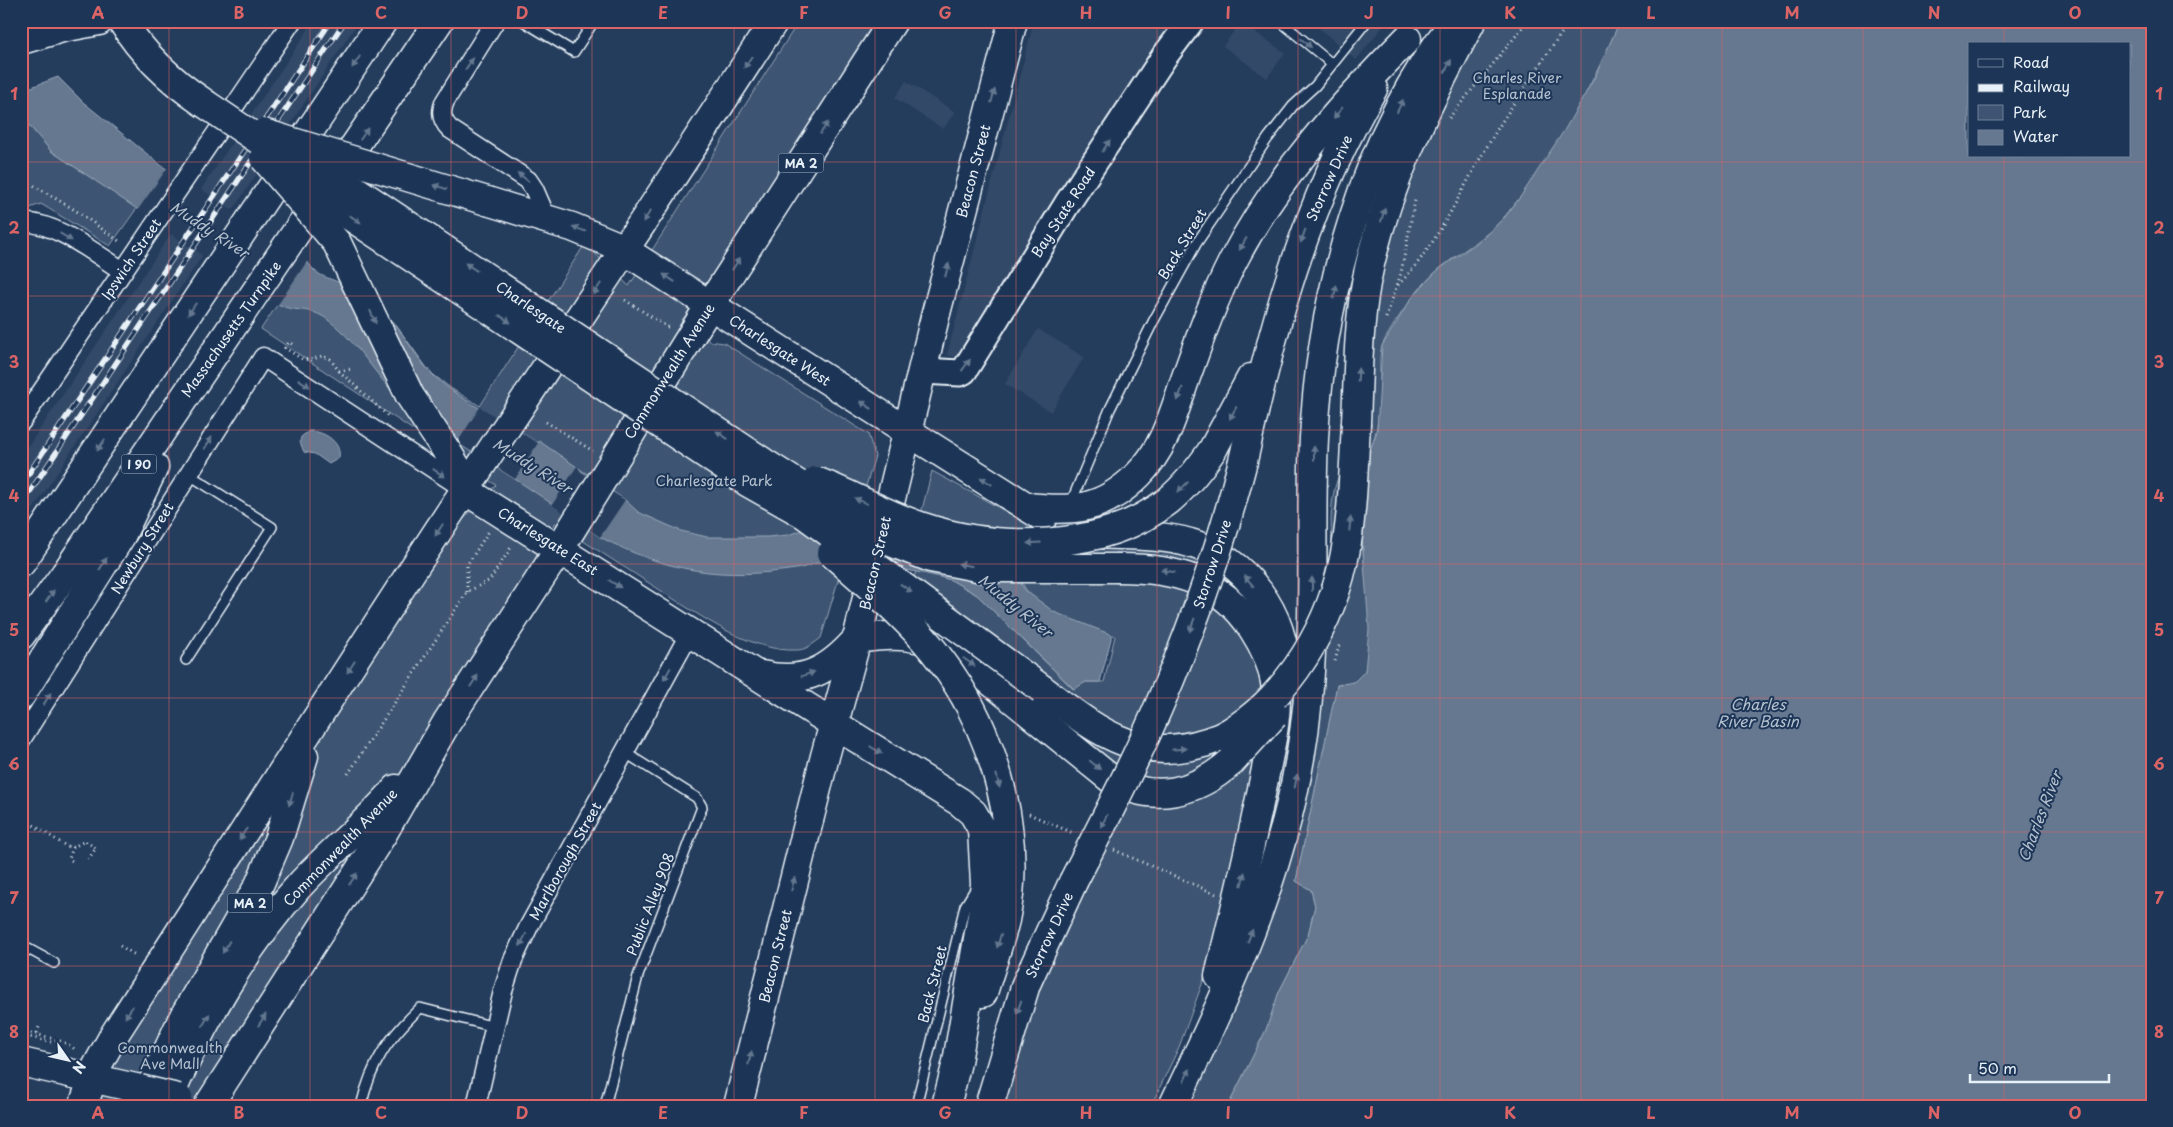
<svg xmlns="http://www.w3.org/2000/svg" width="2173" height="1127" font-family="'Playpen Sans',sans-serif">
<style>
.built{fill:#334a68}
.green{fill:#3e5472;stroke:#93a2b5}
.water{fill:#657890;stroke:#99a8ba;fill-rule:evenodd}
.pier{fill:#253d5d}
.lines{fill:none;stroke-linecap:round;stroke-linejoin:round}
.lane-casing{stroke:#e8f1f8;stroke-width:12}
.street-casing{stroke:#e8f1f8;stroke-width:21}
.secondary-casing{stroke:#e8f1f8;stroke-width:29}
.primary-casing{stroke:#e8f1f8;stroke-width:31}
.highway-casing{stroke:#e8f1f8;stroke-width:31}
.path{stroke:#e8f1f8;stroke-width:3;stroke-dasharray:1 4;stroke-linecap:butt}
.lane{stroke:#1d3557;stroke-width:9}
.street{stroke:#1d3557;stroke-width:18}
.secondary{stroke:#1d3557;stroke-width:25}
.primary{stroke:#1d3557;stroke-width:28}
.highway{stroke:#1d3557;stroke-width:28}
.rail-casing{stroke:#e8f1f8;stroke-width:5.5}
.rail{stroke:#1d3557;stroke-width:4;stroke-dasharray:11;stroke-linecap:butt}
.primary-bridge-casing{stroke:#e8f1f8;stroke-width:31;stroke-linecap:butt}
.highway-bridge-casing{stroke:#e8f1f8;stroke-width:31;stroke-linecap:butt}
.primary-bridge{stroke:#1d3557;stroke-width:28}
.highway-bridge{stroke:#1d3557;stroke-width:28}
.oneway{fill:#64778f}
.grid{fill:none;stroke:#db6466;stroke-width:1;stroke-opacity:0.55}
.labels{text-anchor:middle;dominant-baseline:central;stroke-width:4;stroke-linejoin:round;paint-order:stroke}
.shield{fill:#1d3557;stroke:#abb9c8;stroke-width:1}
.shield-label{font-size:12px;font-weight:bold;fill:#e8f1f8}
.park-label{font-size:14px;fill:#b5c2d0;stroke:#1d3557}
.street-label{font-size:14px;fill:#e8f1f8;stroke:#1d3557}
.water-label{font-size:15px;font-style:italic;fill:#b4c1ce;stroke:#1d3557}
.neatline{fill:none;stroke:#db6466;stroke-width:2}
.grid-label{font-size:16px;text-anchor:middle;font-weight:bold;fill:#db6466}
</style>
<rect width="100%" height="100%" fill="#253d5d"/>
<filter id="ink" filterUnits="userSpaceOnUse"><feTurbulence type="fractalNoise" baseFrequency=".02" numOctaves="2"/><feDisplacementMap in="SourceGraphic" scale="10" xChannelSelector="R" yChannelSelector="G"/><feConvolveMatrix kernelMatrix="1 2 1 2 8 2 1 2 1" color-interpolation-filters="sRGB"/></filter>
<g filter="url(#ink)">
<g class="built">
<path d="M314 21H359L21 527V457Z"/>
<path d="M1034 21H1204L1164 57 970 360 947 355Z"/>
<path d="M1311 21H1387L1356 60Z"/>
<path d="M1241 22 1285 53 1267 78 1223 46Z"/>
<path d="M906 81 955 112 943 129 895 98Z"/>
<path d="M1038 329 1084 357 1051 412 1005 384Z"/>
</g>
<g class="green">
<path d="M799 21H878L710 286 681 321 709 341 724 343 868 434 875 456 821 638C813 644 806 650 797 650 748 653 689 608 649 583 618 563 586 543 555 523L531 566 415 749 354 851 217 1067 199 1106H98L124 1039 275 802 461 522 496 485 261 329 307 261 313 271 393 321 430 372 452 389 480 406 585 244 629 286Z"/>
<path d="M1480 21H1620C1590 90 1554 158 1505 216 1486 239 1460 251 1438 270 1421 284 1390 326 1382 346 1379 354 1380 367 1380 376 1380 403 1380 429 1368 454 1367 481 1362 510 1362 537 1363 571 1378 641 1365 670 1360 682 1348 684 1337 686L1296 881 1311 890 1315 906 1308 935 1279 992 1266 1030 1228 1106H1186L1251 967 1333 560C1331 527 1327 495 1344 465L1393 218Z"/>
<path d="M21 116 51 151 137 208 110 246 41 204 21 211Z"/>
<path d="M932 471 1023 521 1062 536 1198 555 1194 565 1174 558 1120 556C1162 576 1229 602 1252 646 1261 665 1264 689 1267 709L1213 954 1179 1047 1151 1106H1005C1027 996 1080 898 1131 800L1115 769 1044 714 958 611 914 577 916 571 951 580 977 595 1073 689 1085 682H1104L1115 636C1083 625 1040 615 1022 583L917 529Z"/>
</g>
<g class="water">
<path d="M1620 21H2152V1106H1228L1266 1030 1279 992 1308 935 1315 906 1311 890 1296 881 1337 685 1354 682 1365 671 1369 629 1362 536 1366 462 1377 431 1382 346 1411 299 1424 284 1438 270 1482 239 1504 218 1521 196 1565 129 1595 77ZM1969 44H2129V156H1969Z"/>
<path d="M58 77 83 102 162 166 307 261C318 279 328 276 344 285 355 290 367 298 376 306 400 323 410 350 429 371 453 397 507 423 538 443L539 441 625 500 638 512 681 531 707 537H768L788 535 833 520 966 540 1008 566 1026 591 1054 612 1112 635 1100 682H1086L1074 689 977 595 951 580 938 576C917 572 895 568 874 564 864 562 854 559 844 558 827 558 812 566 796 569 722 580 667 572 600 537 570 517 539 494 510 476 474 453 435 432 404 403 375 377 357 339 324 317 306 306 293 313 278 304L51 151 21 116V91Z"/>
<path d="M309 431C324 431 342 442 339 458L329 464 315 454 304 452 300 442 301 437Z"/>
</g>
<g class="pier">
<path d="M168 167 308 260 277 306 137 211Z"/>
<path d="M339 280 348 283 421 394 457 443 480 407 538 443 515 479 458 443 401 404 392 394Z"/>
<path d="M577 466 581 472 625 500 600 537 552 505Z"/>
</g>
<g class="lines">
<defs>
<g id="lane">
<path d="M523 21 574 52 594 21"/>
<path d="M1280 21 1332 64"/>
<path d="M1070 505 1110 409 1153 322 1196 244 1268 138 1293 106 1315 86 1367 21"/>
<path d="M186 660 272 527 188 474"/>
<path d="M21 945 54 963"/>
<path d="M361 1106C372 1061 387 1040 420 1008L495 1027"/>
<path d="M605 1106 638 976 702 807 697 798 624 752"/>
<path d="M916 1106 965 906 976 888"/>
</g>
<g id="street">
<path d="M495 21 445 101C440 112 441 120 450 129L528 180 534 189 547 219"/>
<path d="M21 223C52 219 97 255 123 271"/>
<path d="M21 422 292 21"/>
<path d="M21 740 263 357 464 489"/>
<path d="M476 1106 503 991 513 960 529 926 691 631"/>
</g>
<path id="secondary" d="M922 371 960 373 964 371 1067 204 1164 57 1191 21"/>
<g id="primary">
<path d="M487 201 572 227 618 246 907 431"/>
<path d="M465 490 834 724"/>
<path d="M762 675C804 685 830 670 857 639"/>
<path d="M21 1062 140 1089"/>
<path d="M83 1106 97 1066 114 1035C227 859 338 683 453 508 560 346 669 185 774 21"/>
<path d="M142 1106 182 1020 259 885 279 838 304 756"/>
<path d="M165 1106C200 1027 241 951 299 886 330 852 366 824 396 789"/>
<path d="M208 1106 382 835 447 722 560 548 710 305 893 21"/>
<path d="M738 1106 825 756 857 639 935 317 1013 21"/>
</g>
<g id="highway">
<path d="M122 21C143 55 171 81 204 103"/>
<path d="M21 40 62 28 99 21"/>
<path d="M391 172 487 201"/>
<path d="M1356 423C1358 377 1358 329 1366 283 1384 189 1427 105 1471 22"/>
<path d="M907 431 1043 517"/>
<path d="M1213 449 1251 378"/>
<path d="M446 450 457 468 465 490"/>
<path d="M1243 461C1272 329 1304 207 1373 89"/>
<path d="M1027 507C1074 512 1103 510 1138 475 1165 448 1174 412 1186 377 1200 338 1214 298 1233 261 1276 178 1341 106 1407 39"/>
<path d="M1096 534C1126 536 1160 534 1190 543 1245 558 1287 616 1285 672"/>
<path d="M21 563 383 21"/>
<path d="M1119 568C1175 568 1221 580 1253 629 1264 646 1272 662 1275 682 1279 714 1270 748 1264 779 1251 845 1235 910 1219 976"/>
<path d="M21 635 65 574 439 21"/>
<path d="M857 639C897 633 921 634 957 654L1111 779C1153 804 1196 793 1231 762"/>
<path d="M1042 689C1102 735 1143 768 1221 737"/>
<path d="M21 695 121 536 154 467"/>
<path d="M834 724 960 802 973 813 982 829 985 884 982 915 957 1062 946 1106"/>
<path d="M983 993C990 969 999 945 1005 920 1018 859 1007 791 983 734"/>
<path d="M989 1106 1026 984 1073 882"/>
<path d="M1173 1106C1228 992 1281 878 1301 752 1319 648 1309 542 1314 438 1321 295 1365 134 1455 21"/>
</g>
</defs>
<use href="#lane" class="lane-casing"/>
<use href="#street" class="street-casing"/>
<use href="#secondary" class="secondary-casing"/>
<use href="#primary" class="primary-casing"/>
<use href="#highway" class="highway-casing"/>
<g class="path">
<path d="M1449 118 1528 21"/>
<path d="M21 178 75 210 119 241"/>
<path d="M1398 285C1438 245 1459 193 1488 145 1513 102 1542 62 1570 21"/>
<path d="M625 300 669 328"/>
<path d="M1386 318 1401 273 1415 200"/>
<path d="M292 344 289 342 285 348 302 359 310 360 322 356 330 359 339 371 388 416"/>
<path d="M339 371 352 369"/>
<path d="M546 422 593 451"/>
<path d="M467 592V565L489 531"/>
<path d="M1335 661 1340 643"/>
<path d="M348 774 467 592 490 580 512 546"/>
<path d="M1029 814 1073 833"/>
<path d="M21 817 66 846 73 847 85 841 96 848 88 860"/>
<path d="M73 847 69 859 74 862"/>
<path d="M1114 850 1216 894"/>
<path d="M120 946 137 956"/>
<path d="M21 1031C35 1034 69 1040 76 1051"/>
<path d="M37 1033 39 1027"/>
<path d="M21 1035 51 1042"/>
</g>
<use href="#lane" class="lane"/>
<use href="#street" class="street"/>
<use href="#secondary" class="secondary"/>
<use href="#primary" class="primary"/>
<use href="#highway" class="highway"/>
<defs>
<g id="rail">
<path d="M21 485 331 21"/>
<path d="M21 505 345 21"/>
</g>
</defs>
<use href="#rail" class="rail-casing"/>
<use href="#rail" class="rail"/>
<defs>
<path id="primary-bridge" d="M140 1089 178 1098"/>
<g id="highway-bridge">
<path d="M204 103 293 163 341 210 749 483 804 514 1042 689"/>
<path d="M263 133 391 172"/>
<path d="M264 158 337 243 410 396 446 450"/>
<path d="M308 170 355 190 763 462 886 540 931 558 982 568H1119"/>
<path d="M816 481C851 494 884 514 920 526 996 552 1103 552 1168 501 1186 486 1200 468 1213 449"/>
<path d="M832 553C897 610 950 653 983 734"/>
<path d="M1221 737C1252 721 1276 697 1296 669 1353 588 1351 517 1356 423"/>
<path d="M1231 762 1274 715"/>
<path d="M1073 882C1102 825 1133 767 1158 708 1193 628 1221 546 1243 461"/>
</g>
</defs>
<use href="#primary-bridge" class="primary-bridge-casing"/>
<use href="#highway-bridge" class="highway-bridge-casing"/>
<use href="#primary-bridge" class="primary-bridge"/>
<use href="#highway-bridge" class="highway-bridge"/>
</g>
<defs><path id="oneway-solid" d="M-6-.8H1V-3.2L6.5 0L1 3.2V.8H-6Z" transform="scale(1.25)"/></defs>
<g class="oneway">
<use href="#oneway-solid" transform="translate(1306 43) rotate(40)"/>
<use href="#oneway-solid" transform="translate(356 62) rotate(124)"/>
<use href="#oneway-solid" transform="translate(748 62) rotate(123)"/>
<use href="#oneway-solid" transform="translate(469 64) rotate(-58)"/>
<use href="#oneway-solid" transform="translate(1448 66) rotate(-63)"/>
<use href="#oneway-solid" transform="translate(993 96) rotate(-75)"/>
<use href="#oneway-solid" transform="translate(1400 106) rotate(-64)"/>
<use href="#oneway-solid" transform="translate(1338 113) rotate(129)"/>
<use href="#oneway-solid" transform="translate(824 128) rotate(-57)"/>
<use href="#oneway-solid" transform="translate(364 134) rotate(-56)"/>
<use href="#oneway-solid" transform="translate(1106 146) rotate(-57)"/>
<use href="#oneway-solid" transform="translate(523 177) rotate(-142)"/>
<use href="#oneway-solid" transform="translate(440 187) rotate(-163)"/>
<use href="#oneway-solid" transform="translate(1383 215) rotate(-73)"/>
<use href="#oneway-solid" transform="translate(647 216) rotate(124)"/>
<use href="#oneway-solid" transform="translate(355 219) rotate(34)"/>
<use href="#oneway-solid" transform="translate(579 229) rotate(-160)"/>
<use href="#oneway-solid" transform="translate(1303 236) rotate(110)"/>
<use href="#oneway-solid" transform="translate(66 237) rotate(31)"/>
<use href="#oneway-solid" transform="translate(1243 244) rotate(120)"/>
<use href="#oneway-solid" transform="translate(736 264) rotate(-57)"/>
<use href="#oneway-solid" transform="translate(471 267) rotate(-146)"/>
<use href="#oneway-solid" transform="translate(947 270) rotate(-75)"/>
<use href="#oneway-solid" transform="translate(669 278) rotate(-147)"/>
<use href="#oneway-solid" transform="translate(597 289) rotate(123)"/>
<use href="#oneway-solid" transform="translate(1335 292) rotate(-77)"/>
<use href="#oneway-solid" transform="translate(192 309) rotate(124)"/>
<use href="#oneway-solid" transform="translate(373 317) rotate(66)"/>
<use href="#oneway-solid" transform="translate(505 319) rotate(34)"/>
<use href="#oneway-solid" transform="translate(966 365) rotate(-54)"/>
<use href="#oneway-solid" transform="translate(1358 375) rotate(-88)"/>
<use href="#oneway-solid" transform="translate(304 383) rotate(34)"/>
<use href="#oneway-solid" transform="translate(1180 394) rotate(110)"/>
<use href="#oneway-solid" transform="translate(866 405) rotate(-147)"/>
<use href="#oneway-solid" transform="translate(1233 413) rotate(119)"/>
<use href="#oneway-solid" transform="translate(722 435) rotate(-146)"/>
<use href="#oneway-solid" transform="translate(208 443) rotate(-58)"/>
<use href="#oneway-solid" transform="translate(101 445) rotate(124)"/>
<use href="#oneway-solid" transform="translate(1314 453) rotate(-90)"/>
<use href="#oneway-solid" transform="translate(439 473) rotate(33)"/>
<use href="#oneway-solid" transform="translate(986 481) rotate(-148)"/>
<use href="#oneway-solid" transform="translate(1183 487) rotate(136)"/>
<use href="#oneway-solid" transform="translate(861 501) rotate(-155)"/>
<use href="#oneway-solid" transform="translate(1350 524) rotate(-84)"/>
<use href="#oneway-solid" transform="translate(439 530) rotate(123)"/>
<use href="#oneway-solid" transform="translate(1034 543) rotate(176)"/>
<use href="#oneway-solid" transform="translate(103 564) rotate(-58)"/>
<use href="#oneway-solid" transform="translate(965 565) rotate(-170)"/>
<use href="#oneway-solid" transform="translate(1168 571) rotate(-168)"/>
<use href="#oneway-solid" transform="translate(1249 581) rotate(-130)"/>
<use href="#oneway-solid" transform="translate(615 584) rotate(32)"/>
<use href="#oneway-solid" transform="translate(1312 584) rotate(-90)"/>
<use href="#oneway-solid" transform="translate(906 588) rotate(36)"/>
<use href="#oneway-solid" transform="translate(50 596) rotate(-55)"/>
<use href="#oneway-solid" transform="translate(1192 625) rotate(110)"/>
<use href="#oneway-solid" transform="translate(969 662) rotate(35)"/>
<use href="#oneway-solid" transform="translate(351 667) rotate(123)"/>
<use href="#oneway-solid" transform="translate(667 674) rotate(119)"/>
<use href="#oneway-solid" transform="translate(808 674) rotate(-19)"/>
<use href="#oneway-solid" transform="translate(474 681) rotate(-57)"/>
<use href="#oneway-solid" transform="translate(47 699) rotate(-58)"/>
<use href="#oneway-solid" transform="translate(1179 749) rotate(-5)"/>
<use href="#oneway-solid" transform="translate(876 750) rotate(32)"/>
<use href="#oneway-solid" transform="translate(1095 765) rotate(40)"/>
<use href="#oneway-solid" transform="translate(998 781) rotate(76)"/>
<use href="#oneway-solid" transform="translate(1296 781) rotate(-79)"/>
<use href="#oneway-solid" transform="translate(291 799) rotate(107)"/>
<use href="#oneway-solid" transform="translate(1104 821) rotate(117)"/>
<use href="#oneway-solid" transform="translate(243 834) rotate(123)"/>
<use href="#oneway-solid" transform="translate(353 879) rotate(-56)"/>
<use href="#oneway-solid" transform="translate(1243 879) rotate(-76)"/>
<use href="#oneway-solid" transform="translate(793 884) rotate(-76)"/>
<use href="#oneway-solid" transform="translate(1250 936) rotate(-69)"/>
<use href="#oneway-solid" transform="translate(523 940) rotate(116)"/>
<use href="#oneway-solid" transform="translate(999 941) rotate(106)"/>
<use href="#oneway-solid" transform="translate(226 947) rotate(120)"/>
<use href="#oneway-solid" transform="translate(1019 1007) rotate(109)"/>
<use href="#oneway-solid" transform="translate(129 1012) rotate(123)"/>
<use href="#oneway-solid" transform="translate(206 1020) rotate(-61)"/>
<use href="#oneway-solid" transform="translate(262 1020) rotate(-57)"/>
<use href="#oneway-solid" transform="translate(750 1058) rotate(-76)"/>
<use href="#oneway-solid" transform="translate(1187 1075) rotate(-64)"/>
</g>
</g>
<path class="grid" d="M169 21V1106M310 21V1106M451 21V1106M592 21V1106M734 21V1106M875 21V1106M1016 21V1106M1157 21V1106M1298 21V1106M1440 21V1106M1581 21V1106M1722 21V1106M1863 21V1106M2004 21V44M2004 156V1106M21 162H2152M21 296H2152M21 430H2152M21 564H2152M21 698H2152M21 832H2152M21 966H2152"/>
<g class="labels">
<g class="shield">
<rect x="778.5" y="153.5" width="45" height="19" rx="4"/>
<rect x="121.5" y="454.5" width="35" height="19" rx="4"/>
<rect x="227.5" y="893.5" width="45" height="19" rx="4"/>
</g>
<g class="shield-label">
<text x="801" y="163">MA 2</text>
<text x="139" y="464">I 90</text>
<text x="250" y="903">MA 2</text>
</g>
<g class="park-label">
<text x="1517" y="77">Charles River<tspan x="1517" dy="16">Esplanade</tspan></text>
<text x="714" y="480">Charlesgate Park</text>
<text x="170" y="1047">Commonwealth<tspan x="170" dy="16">Ave Mall</tspan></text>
</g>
<g class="street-label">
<text transform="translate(973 171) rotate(-75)">Beacon Street</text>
<text transform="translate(1329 178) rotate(-66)">Storrow Drive</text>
<text transform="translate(1063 212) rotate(-57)">Bay State Road</text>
<text transform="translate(1182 244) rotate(-59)">Back Street</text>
<text transform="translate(131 259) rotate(-56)">Ipswich Street</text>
<text transform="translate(531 307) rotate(34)">Charlesgate</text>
<text transform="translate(231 329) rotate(-55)">Massachusetts Turnpike</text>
<text transform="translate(780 350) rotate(33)">Charlesgate West</text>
<text transform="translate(669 371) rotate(-58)">Commonwealth Avenue</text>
<text transform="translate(548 541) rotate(32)">Charlesgate East</text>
<text transform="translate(142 548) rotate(-58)">Newbury Street</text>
<text transform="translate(875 563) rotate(-77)">Beacon Street</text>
<text transform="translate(1212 564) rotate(-72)">Storrow Drive</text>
<text transform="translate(340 847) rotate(-46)">Commonwealth Avenue</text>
<text transform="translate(565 861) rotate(-61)">Marlborough Street</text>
<text transform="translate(650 904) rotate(-69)">Public Alley 908</text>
<text transform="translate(1049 935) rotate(-65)">Storrow Drive</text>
<text transform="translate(775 956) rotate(-76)">Beacon Street</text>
<text transform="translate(932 984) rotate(-76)">Back Street</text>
</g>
<g class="water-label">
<text transform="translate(210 229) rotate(33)">Muddy River</text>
<text transform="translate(533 465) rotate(32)">Muddy River</text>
<text transform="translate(1016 605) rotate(39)">Muddy River</text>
<text x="1758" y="703">Charles<tspan x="1758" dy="17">River Basin</tspan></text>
<text transform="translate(2039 816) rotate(-69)">Charles River</text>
</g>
</g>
<rect width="2173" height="1127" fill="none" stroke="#1d3557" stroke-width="55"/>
<rect x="1968" y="42" width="162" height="115" fill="#1d3557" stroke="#6e8097"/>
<rect x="1978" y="59" width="25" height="8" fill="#1d3557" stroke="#6e8097"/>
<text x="2013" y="68" font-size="15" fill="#e8f1f8">Road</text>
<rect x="1978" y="84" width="25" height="8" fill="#e8f1f8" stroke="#6e8097"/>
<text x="2013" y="92" font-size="15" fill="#e8f1f8">Railway</text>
<rect x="1978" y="105" width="25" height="15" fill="#3e5472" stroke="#6e8097"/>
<text x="2013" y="118" font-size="15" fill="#e8f1f8">Park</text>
<rect x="1978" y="130" width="25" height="15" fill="#657890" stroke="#6e8097"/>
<text x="2013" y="142" font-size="15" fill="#e8f1f8">Water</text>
<g transform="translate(68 1060) rotate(124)" stroke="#1d3557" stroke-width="4" paint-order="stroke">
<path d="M0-4L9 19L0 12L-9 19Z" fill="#e8f1f8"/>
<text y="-8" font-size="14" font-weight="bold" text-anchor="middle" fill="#e8f1f8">N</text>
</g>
<path d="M1970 1074v8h139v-8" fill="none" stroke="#e8f1f8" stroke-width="2.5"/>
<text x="1978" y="1074" font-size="15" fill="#e8f1f8" stroke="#1d3557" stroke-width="4" paint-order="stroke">50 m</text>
<rect x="28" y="28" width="2118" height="1072" class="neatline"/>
<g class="grid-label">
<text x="98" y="19">A</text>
<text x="239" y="19">B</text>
<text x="381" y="19">C</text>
<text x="522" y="19">D</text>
<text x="663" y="19">E</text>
<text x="804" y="19">F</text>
<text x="945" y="19">G</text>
<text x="1086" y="19">H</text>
<text x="1228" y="19">I</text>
<text x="1369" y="19">J</text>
<text x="1510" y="19">K</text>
<text x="1651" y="19">L</text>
<text x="1792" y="19">M</text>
<text x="1934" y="19">N</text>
<text x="2075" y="19">O</text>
<text x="14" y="100">1</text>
<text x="2159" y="100">1</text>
<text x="14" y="234">2</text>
<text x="2159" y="234">2</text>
<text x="14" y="368">3</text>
<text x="2159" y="368">3</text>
<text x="14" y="502">4</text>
<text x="2159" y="502">4</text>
<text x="14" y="636">5</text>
<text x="2159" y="636">5</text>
<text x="14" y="770">6</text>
<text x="2159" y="770">6</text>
<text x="14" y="904">7</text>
<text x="2159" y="904">7</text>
<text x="14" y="1038">8</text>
<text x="2159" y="1038">8</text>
<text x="98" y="1119">A</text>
<text x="239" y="1119">B</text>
<text x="381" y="1119">C</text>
<text x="522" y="1119">D</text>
<text x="663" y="1119">E</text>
<text x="804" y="1119">F</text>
<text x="945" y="1119">G</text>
<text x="1086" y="1119">H</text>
<text x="1228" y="1119">I</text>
<text x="1369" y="1119">J</text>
<text x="1510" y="1119">K</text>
<text x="1651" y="1119">L</text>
<text x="1792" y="1119">M</text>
<text x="1934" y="1119">N</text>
<text x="2075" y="1119">O</text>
</g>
</svg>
